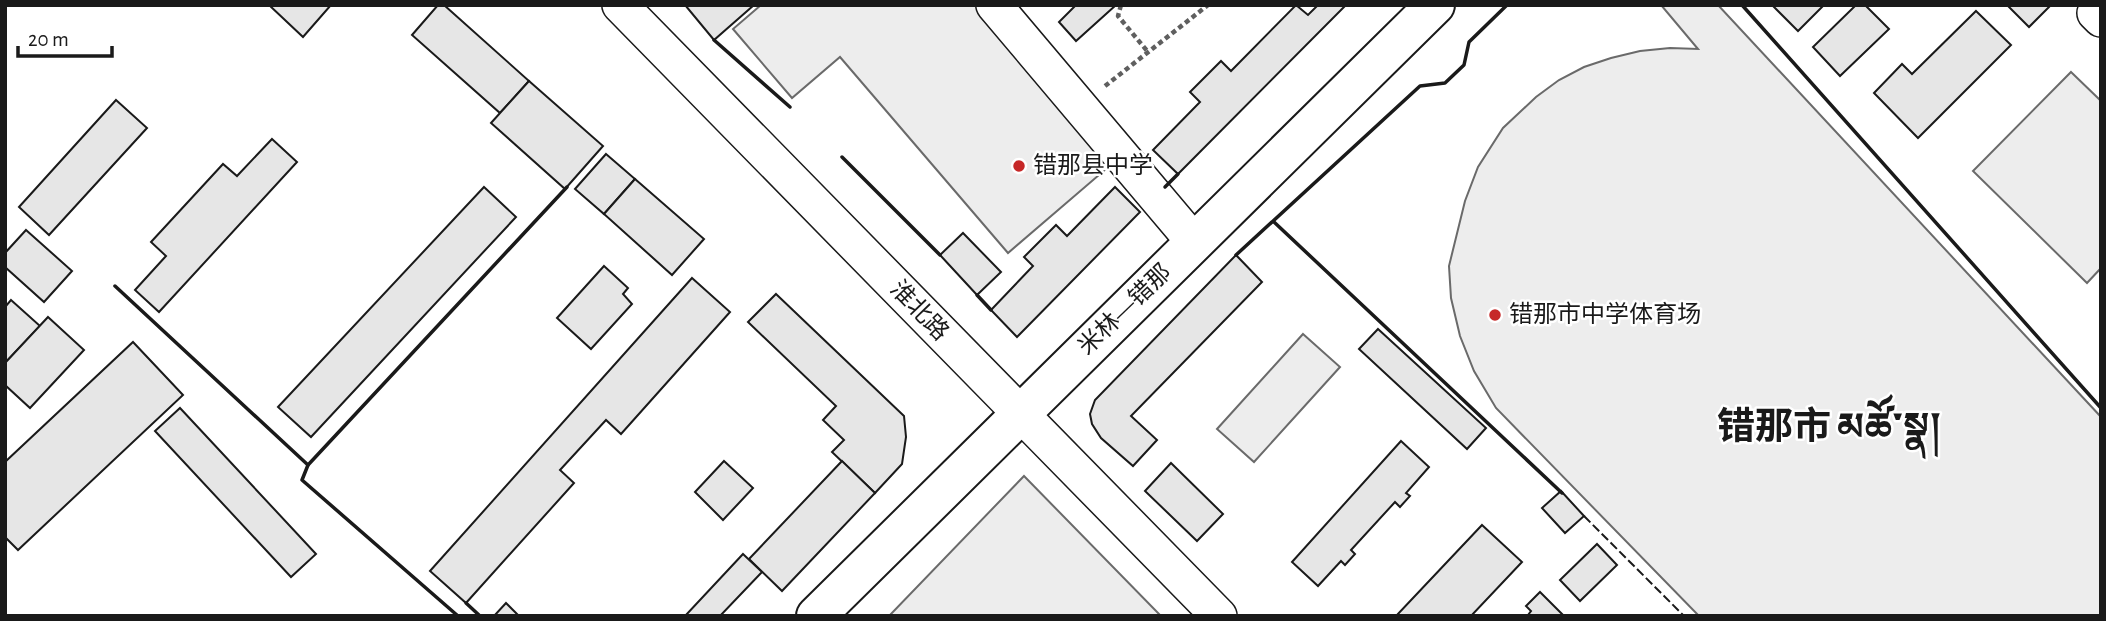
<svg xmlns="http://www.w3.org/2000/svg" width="2106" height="621" font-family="'Alegreya Sans','Noto Sans SC','Noto Serif Tibetan',sans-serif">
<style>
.built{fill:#ededed;stroke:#6a6a6a;stroke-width:2}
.building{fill:#e6e6e6;stroke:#1a1a1a;stroke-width:2}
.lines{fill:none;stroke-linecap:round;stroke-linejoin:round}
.minor-casing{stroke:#1a1a1a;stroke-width:38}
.highway-casing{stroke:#1a1a1a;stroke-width:42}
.path{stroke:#5f5f5f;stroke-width:4.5;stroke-dasharray:5 3.5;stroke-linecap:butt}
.minor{stroke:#fff;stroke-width:35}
.highway{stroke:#fff;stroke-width:38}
.fence{stroke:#1a1a1a;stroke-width:2;stroke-dasharray:9 3.5;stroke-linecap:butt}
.wall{stroke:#1a1a1a;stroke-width:3.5}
.poi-dot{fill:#c62828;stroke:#fff;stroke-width:2.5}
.labels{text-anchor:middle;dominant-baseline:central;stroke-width:5;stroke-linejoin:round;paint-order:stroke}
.poi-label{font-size:24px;fill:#1a1a1a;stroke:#fff;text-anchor:start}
.street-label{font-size:24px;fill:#1a1a1a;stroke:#fff}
.town-label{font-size:38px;font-weight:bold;fill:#1a1a1a;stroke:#fff}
</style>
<rect width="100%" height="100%" fill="#fff"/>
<g class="built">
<path d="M761 5H977L1113 163 1008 253 840 57 792 98 733 29Z"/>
<path d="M1661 5H1718L2101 417V616H1699L1496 408 1474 371 1460 336 1451 298 1449 266 1465 201 1478 167 1503 128 1536 97 1559 80 1584 67 1611 58 1640 51 1670 48 1698 49Z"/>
<path d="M2071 72 2101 101V268L2087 283 1973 171Z"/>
<path d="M1303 334 1340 367 1254 462 1217 429Z"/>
<path d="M1024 476 1161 616H889Z"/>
</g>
<g class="building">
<path d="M269 5H331L303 37Z"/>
<path d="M438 5H444L529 81 500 113 412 35Z"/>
<path d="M685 5H754L714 40Z"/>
<path d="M1076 5H1116L1076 41 1059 22Z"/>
<path d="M1296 5 1308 15 1318 5H1346L1178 174 1153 150 1200 102 1190 92 1221 61 1231 71Z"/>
<path d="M1772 5H1824L1798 31Z"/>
<path d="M1856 5H1865L1889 29 1840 76 1813 47Z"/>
<path d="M2007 5H2051L2029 27Z"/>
<path d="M1976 11 2011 45 1918 138 1874 93 1902 64 1912 74Z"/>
<path d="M529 81 603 146 565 189 491 123Z"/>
<path d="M116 100 147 128 49 235 19 207Z"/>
<path d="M272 139 297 162 159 312 135 290 166 256 151 242 223 164 237 176Z"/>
<path d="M606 154 635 179 604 214 575 189Z"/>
<path d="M635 179 704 239 672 275 604 214Z"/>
<path d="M484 187 516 217 311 437 278 407Z"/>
<path d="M1115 187 1140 212 1017 337 991 310 1033 266 1024 257 1056 225 1067 236Z"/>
<path d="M26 230 72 271 44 302 5 267V253Z"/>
<path d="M963 233 1001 272 977 295 940 255Z"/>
<path d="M1236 255 1262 282 1131 416 1157 440 1133 466 1101 438 1092 424 1090 414 1095 400Z"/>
<path d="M604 266 628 288 623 294 632 304 591 349 557 318Z"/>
<path d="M692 278 730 312 621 434 606 420 560 470 574 483 466 603 430 571Z"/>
<path d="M776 294 904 416 906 437 902 464 875 493 832 452 844 440 823 420 836 406 748 322Z"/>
<path d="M11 300 40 326 5 363V307Z"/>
<path d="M48 317 84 350 30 408 5 385V363Z"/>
<path d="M1378 329 1486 428 1467 449 1359 349Z"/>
<path d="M133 342 183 395 18 550 5 537V462Z"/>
<path d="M180 408 316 554 291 577 155 431Z"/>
<path d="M1401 441 1429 467 1406 493 1410 496 1400 507 1395 502 1351 550 1355 554 1345 565 1341 561 1318 586 1292 562Z"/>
<path d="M724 461 753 488 723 520 695 492Z"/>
<path d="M842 461 875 493 782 591 749 559Z"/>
<path d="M1171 463 1223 514 1197 541 1145 491Z"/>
<path d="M1561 491 1584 516 1565 533 1542 508Z"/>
<path d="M1482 525 1522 562 1471 616H1396Z"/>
<path d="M1597 544 1617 565 1580 601 1560 580Z"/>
<path d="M743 554 762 572 720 616H685Z"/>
<path d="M1540 592 1564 616 1528 615 1531 611 1526 606Z"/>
<path d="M506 603 519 616H494Z"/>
</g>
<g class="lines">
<defs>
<g id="minor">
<path d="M620 5 1219 616"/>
<path d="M994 5 1195 243"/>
<path d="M2101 7 2095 13 2101 19"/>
</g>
<path id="highway" d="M816 616 1435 5"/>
</defs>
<use href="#minor" class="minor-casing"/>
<use href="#highway" class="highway-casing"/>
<g class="path">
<path d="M1121 5 1118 16 1148 52"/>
<path d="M1105 86 1208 5"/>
</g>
<use href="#minor" class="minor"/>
<use href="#highway" class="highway"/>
<path class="fence" d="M1584 516 1684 616"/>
<g class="wall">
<path d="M1742 5 2101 408"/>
<path d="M714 40 790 107"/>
<path d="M842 157 940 255"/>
<path d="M1165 187 1178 174"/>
<path d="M1274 222 1562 493"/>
<path d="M1236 255 1420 86 1445 83 1464 65 1469 42 1507 5"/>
<path d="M115 286 308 465 302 480 458 616"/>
<path d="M977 295 991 310"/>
<path d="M308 465 567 187"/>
<path d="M466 603 480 616"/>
</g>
</g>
<g class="poi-dot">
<circle cx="1019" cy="166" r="7"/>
<circle cx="1495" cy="315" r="7"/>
</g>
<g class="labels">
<g class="poi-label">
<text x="1033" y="166">错那县中学</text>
<text x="1509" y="315">错那市中学体育场</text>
</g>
<g class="street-label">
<text transform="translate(1125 310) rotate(-44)">米林—错那</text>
<text transform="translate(919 311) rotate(46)">淮北路</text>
</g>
<g class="town-label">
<text x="1829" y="428">错那市 མཚོ་སྣ།</text>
</g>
</g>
<rect width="2106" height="621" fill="none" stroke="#1a1a1a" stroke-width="14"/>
<path d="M18 46v10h94v-10" fill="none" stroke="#1a1a1a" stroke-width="3.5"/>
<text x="28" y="46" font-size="21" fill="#1a1a1a" stroke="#ffffff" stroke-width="5" paint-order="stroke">20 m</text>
</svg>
